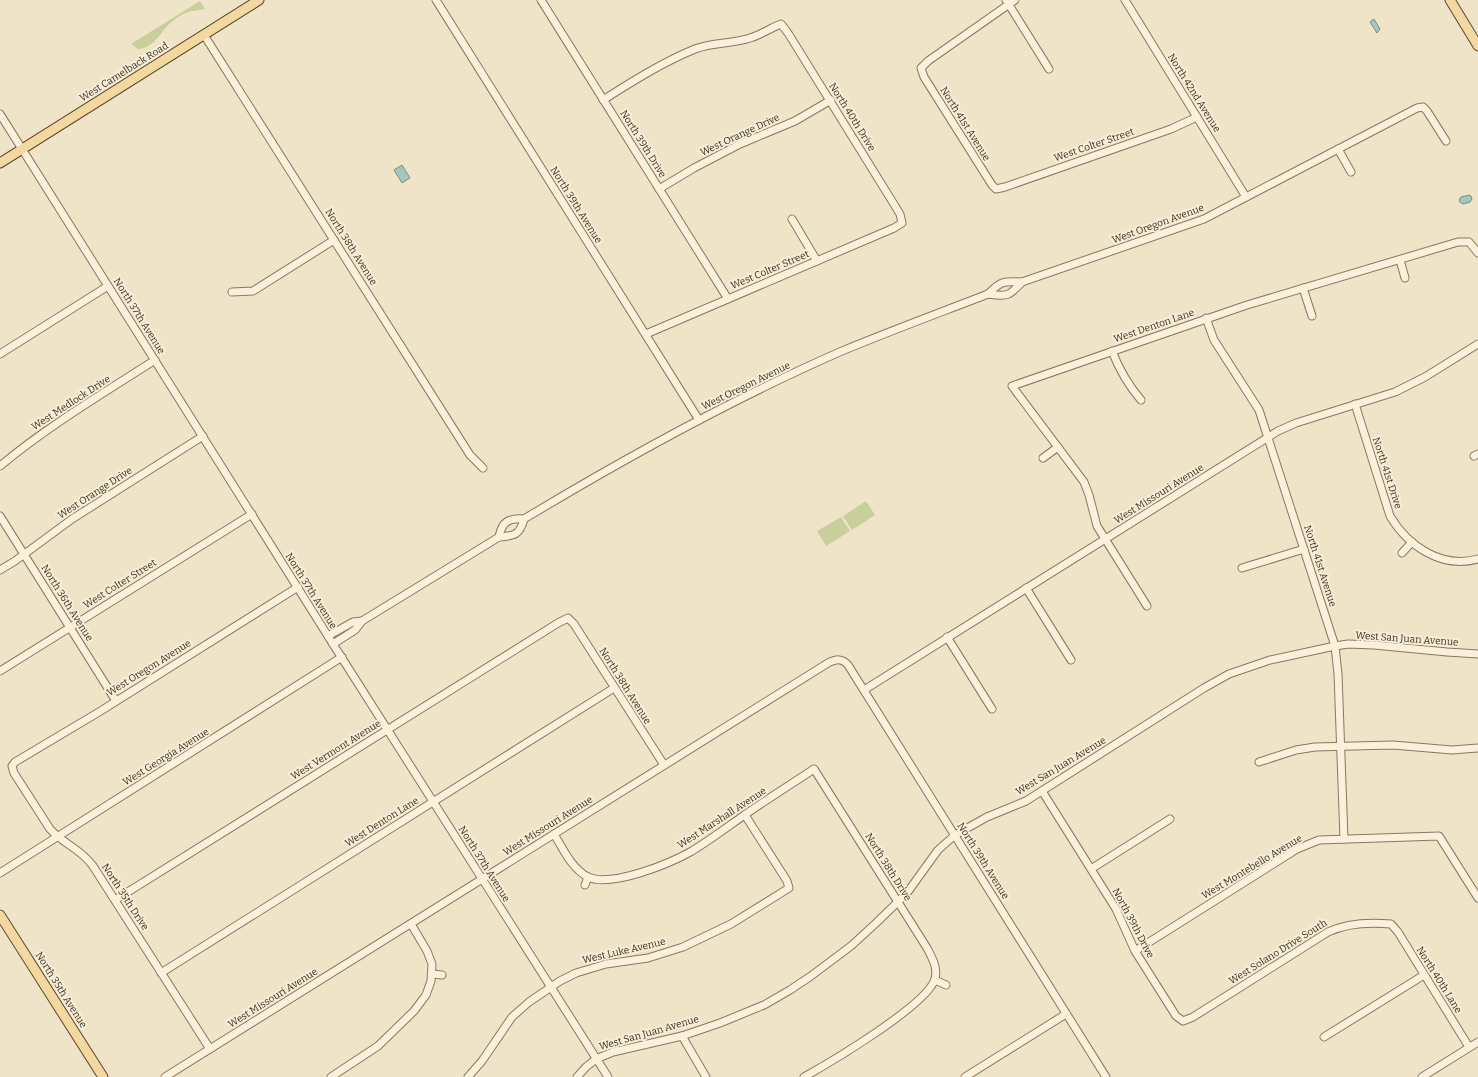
<svg xmlns="http://www.w3.org/2000/svg" width="1478" height="1077" font-family="Bitter,serif">
<style>
.green{fill:#c9cf9b}
.water{fill:#a9c4bc;stroke:#6f938a}
.lines{fill:none;stroke-linecap:round;stroke-linejoin:round}
.minor-casing{stroke:#8d765c;stroke-width:9}
.major-casing{stroke:#5b4430;stroke-width:11}
.minor{stroke:#faf1dc;stroke-width:7}
.major{stroke:#f3d9a0;stroke-width:9}
.labels{text-anchor:middle;dominant-baseline:central;stroke-width:4;stroke-linejoin:round;paint-order:stroke}
.street-label{font-size:10px;fill:#3d2e20;stroke:#f7eed8}
</style>
<rect width="100%" height="100%" fill="#f0e4c8"/>
<g class="green">
<path d="M200 1 205 9C201 10 197 10 193 11 186 12 179 16 174 20 161 29 156 48 138 49L131 44Z"/>
<path d="M866 501 875 515 852 530 843 516Z"/>
<path d="M841 517 850 531 826 546 817 531Z"/>
</g>
<g class="water">
<path d="M1374 19 1380 29 1377 33 1370 22Z"/>
<path d="M402 165 410 178 402 183 394 170Z"/>
<path d="M1469 195 1471 196 1472 199 1470 202 1463 204 1460 202 1459 200 1461 197Z"/>
</g>
<g class="lines">
<defs>
<g id="minor">
<path d="M436 0 699 420"/>
<path d="M541 0 728 299"/>
<path d="M1006 0 1049 69"/>
<path d="M1015 0 928 61 921 68 924 77 992 185 996 189 1005 187 1171 129 1197 117"/>
<path d="M1125 0 1246 197"/>
<path d="M204 35 470 455 483 468"/>
<path d="M603 100C633 81 663 62 695 49 713 42 732 44 750 38 761 35 770 28 781 24L788 33 900 214 902 223 894 228 646 334"/>
<path d="M0 114 333 644 608 1077"/>
<path d="M1338 149 1351 172"/>
<path d="M659 189 694 168 740 144 795 121 831 100"/>
<path d="M792 219 817 261"/>
<path d="M1400 260 1405 278"/>
<path d="M1303 288 1312 316"/>
<path d="M232 292 253 291 334 240"/>
<path d="M988 294C1008 297 1009 296 1022 282"/>
<path d="M1206 318 1214 340 1259 410 1335 646 1338 674 1344 839"/>
<path d="M1112 351C1119 369 1129 386 1141 400"/>
<path d="M0 354 108 286"/>
<path d="M1355 404 1390 516C1408 546 1441 569 1478 559"/>
<path d="M1474 456 1478 454"/>
<path d="M1043 458 1058 447"/>
<path d="M0 466C48 426 102 394 155 360"/>
<path d="M0 516 116 701"/>
<path d="M499 537C502 521 509 518 524 519 627 457 732 399 842 351 890 331 939 313 988 294 1001 281 1003 281 1022 282L1204 219 1417 108 1423 107 1427 111 1446 141"/>
<path d="M1402 553 1412 542"/>
<path d="M1242 568 1304 549"/>
<path d="M0 570 15 561 72 519 203 436"/>
<path d="M1026 588 1071 660"/>
<path d="M1147 606 1097 526 1089 495 1084 482 1012 386 1247 305 1458 242H1469L1478 253"/>
<path d="M328 636 353 622 362 621"/>
<path d="M947 637 992 709"/>
<path d="M333 644 355 630 362 621 499 537C514 536 520 535 524 519"/>
<path d="M0 671 252 514"/>
<path d="M864 690 1278 431 1296 423 1395 392 1425 377 1478 344"/>
<path d="M1259 762 1296 750 1315 747 1393 745 1452 750 1478 748"/>
<path d="M1042 791 1116 909 1135 951 1176 1016 1183 1021 1193 1017 1328 932C1347 923 1370 922 1391 924L1398 932 1469 1047"/>
<path d="M554 834C563 849 572 869 588 877 611 888 671 863 692 851 710 840 726 828 743 816 766 800 790 785 814 769L927 948C932 958 938 967 935 979 927 1005 831 1062 804 1077"/>
<path d="M1091 869 1170 819"/>
<path d="M0 873 342 657"/>
<path d="M585 885 588 877"/>
<path d="M115 900 558 623 568 618 574 624 664 765"/>
<path d="M1135 951 1297 849 1319 840 1439 836 1478 898"/>
<path d="M161 973 614 688"/>
<path d="M432 974 442 975"/>
<path d="M935 980 946 985"/>
<path d="M682 1036 706 1077"/>
<path d="M1324 1037 1424 975"/>
<path d="M210 1049 93 866C80 848 63 844 50 829L14 773 12 766 15 762 99 712 298 587"/>
<path d="M165 1077 828 663C836 659 842 658 848 665L1106 1077"/>
<path d="M331 1077 378 1046 414 1011 426 995 431 981 432 964 427 951 411 924"/>
<path d="M468 1077 482 1061 512 1017 529 1002 560 981 576 973 606 964 648 958 683 947 731 924 789 888 787 881 745 815"/>
<path d="M577 1077 586 1067 596 1059 613 1052 682 1036 720 1023 764 1005 790 990 811 976 851 946 875 924 907 893 938 850 955 835 987 817 1026 801 1204 688 1229 674 1270 660 1335 646 1348 644 1374 645 1447 652 1478 654"/>
<path d="M965 1077 1066 1014"/>
<path d="M1422 1077 1478 1042"/>
</g>
<g id="major">
<path d="M1450 0 1478 46"/>
<path d="M0 163 259 0"/>
<path d="M0 915 103 1077"/>
</g>
</defs>
<use href="#minor" class="minor-casing"/>
<use href="#major" class="major-casing"/>
<use href="#minor" class="minor"/>
<use href="#major" class="major"/>
</g>
<g class="labels">
<g class="street-label">
<text transform="translate(124 72) rotate(-32)">West Camelback Road</text>
<text transform="translate(1194 93) rotate(58)">North 42nd Avenue</text>
<text transform="translate(852 117) rotate(58)">North 40th Drive</text>
<text transform="translate(965 124) rotate(58)">North 41st Avenue</text>
<text transform="translate(740 135) rotate(-25)">West Orange Drive</text>
<text transform="translate(643 144) rotate(58)">North 39th Drive</text>
<text transform="translate(1094 145) rotate(-19)">West Colter Street</text>
<text transform="translate(576 205) rotate(58)">North 39th Avenue</text>
<text transform="translate(1158 224) rotate(-20)">West Oregon Avenue</text>
<text transform="translate(351 247) rotate(58)">North 38th Avenue</text>
<text transform="translate(770 270) rotate(-23)">West Colter Street</text>
<text transform="translate(139 316) rotate(58)">North 37th Avenue</text>
<text transform="translate(1154 326) rotate(-19)">West Denton Lane</text>
<text transform="translate(746 386) rotate(-26)">West Oregon Avenue</text>
<text transform="translate(71 403) rotate(-33)">West Medlock Drive</text>
<text transform="translate(1387 473) rotate(72)">North 41st Drive</text>
<text transform="translate(95 493) rotate(-33)">West Orange Drive</text>
<text transform="translate(1159 494) rotate(-32)">West Missouri Avenue</text>
<text transform="translate(1320 566) rotate(72)">North 41st Avenue</text>
<text transform="translate(120 584) rotate(-32)">West Colter Street</text>
<text transform="translate(311 591) rotate(58)">North 37th Avenue</text>
<text transform="translate(67 603) rotate(58)">North 36th Avenue</text>
<text transform="translate(1407 639) rotate(4)">West San Juan Avenue</text>
<text transform="translate(149 668) rotate(-32)">West Oregon Avenue</text>
<text transform="translate(625 686) rotate(58)">North 38th Avenue</text>
<text transform="translate(336 750) rotate(-32)">West Vermont Avenue</text>
<text transform="translate(166 757) rotate(-32)">West Georgia Avenue</text>
<text transform="translate(1061 766) rotate(-31)">West San Juan Avenue</text>
<text transform="translate(722 818) rotate(-33)">West Marshall Avenue</text>
<text transform="translate(382 822) rotate(-32)">West Denton Lane</text>
<text transform="translate(548 826) rotate(-32)">West Missouri Avenue</text>
<text transform="translate(983 861) rotate(58)">North 39th Avenue</text>
<text transform="translate(484 864) rotate(58)">North 37th Avenue</text>
<text transform="translate(888 867) rotate(58)">North 38th Drive</text>
<text transform="translate(1252 867) rotate(-31)">West Montebello Avenue</text>
<text transform="translate(125 897) rotate(57)">North 35th Drive</text>
<text transform="translate(1133 923) rotate(62)">North 39th Drive</text>
<text transform="translate(624 951) rotate(-13)">West Luke Avenue</text>
<text transform="translate(1278 952) rotate(-32)">West Solano Drive South</text>
<text transform="translate(1439 980) rotate(58)">North 40th Lane</text>
<text transform="translate(61 990) rotate(58)">North 35th Avenue</text>
<text transform="translate(273 998) rotate(-32)">West Missouri Avenue</text>
<text transform="translate(649 1033) rotate(-16)">West San Juan Avenue</text>
</g>
</g>
</svg>
